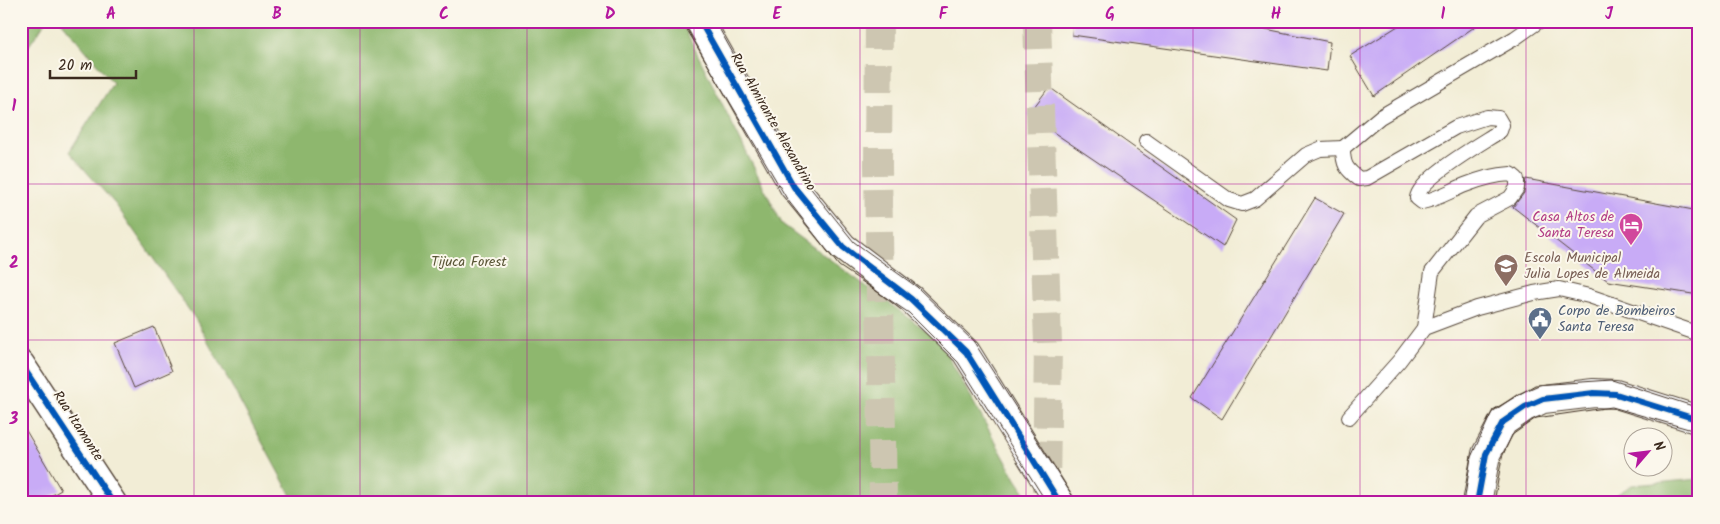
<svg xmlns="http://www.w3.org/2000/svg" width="1720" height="524" font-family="Kalam,sans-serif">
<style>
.forest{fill:#8eb76e;stroke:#647046}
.building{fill:#c8abf6}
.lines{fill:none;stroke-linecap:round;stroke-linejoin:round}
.motorway-tunnel{stroke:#cdc6b1;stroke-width:28;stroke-dasharray:28 14;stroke-linecap:butt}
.service-casing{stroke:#56473a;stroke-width:16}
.minor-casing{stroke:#56473a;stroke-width:29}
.tertiary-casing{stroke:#56473a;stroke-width:30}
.service{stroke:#fff;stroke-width:14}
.minor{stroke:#fff;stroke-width:26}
.tertiary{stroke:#fff;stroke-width:28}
.tram{stroke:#3b2a1e;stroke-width:1}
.cycleway-casing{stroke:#fbf7ec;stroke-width:9}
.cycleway{stroke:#0057b8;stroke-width:6}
.grid{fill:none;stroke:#b5179e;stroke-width:1;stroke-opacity:0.55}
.labels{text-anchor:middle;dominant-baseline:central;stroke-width:4;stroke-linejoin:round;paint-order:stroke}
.street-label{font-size:14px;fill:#3b2a1e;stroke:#fbf7ec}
.hotel-label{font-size:14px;fill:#b23c85;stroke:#fbf7ec;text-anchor:end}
.education-label{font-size:14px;fill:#785e54;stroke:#fbf7ec;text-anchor:start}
.park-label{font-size:14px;fill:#595536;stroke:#fbf7ec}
.service-label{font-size:14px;fill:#4e5e75;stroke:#fbf7ec;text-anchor:start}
.neatline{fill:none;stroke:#b5179e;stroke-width:2}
.grid-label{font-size:16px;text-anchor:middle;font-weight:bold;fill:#b5179e}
</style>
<rect width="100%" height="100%" fill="#fbf7ec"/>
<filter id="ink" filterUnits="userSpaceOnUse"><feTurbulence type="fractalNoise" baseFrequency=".02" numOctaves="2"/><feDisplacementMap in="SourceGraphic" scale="10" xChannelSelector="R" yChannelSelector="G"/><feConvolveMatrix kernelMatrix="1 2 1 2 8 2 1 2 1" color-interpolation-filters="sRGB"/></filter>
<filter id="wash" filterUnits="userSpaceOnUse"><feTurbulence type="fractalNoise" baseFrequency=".0096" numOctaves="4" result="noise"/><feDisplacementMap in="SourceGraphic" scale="20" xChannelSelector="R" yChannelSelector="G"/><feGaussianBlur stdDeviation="1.12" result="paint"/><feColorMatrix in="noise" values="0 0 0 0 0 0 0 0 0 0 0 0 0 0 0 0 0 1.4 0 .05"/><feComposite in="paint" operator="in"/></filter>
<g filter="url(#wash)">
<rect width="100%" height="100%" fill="#f2edd6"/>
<g class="forest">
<path d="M21 21H46L21 57Z"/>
<path d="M61 21H681L782 224 939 340 1016 479 1032 503H295L196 320 116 205 69 152 113 83Z"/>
<path d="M1699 479V503H1603L1632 485Z"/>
</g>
<g id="blocks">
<g class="building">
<path d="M1073 21H1226L1330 42 1327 71 1072 35Z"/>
<path d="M1406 21H1483L1374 96 1350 56Z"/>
<path d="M1049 87 1236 220 1223 247 1028 115Z"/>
<path d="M1526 179 1699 211V295L1608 281 1513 207 1524 193Z"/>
<path d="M1315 198 1344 214 1222 419 1192 398Z"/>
<path d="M154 327 172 371 134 388 115 343Z"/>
<path d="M21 422 61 490 39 503H21Z"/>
</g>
</g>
</g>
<g filter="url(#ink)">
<use href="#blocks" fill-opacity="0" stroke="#56473a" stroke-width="1"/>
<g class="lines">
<g class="motorway-tunnel">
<path d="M879 21 878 165 883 503"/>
<path d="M1037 21 1048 344 1046 491"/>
</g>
<defs>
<g id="service">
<path d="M1146 141 1229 200 1242 204 1255 199 1306 155 1320 149 1343 148"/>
<path d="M1424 328 1432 272 1476 216 1510 198 1517 188V179L1511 174C1494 175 1480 179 1465 185 1450 191 1438 199 1422 202L1417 198C1419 178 1482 143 1500 131L1502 125 1498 118 1487 117 1456 127 1367 178 1359 179C1346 169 1343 165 1343 148L1380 117 1515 38 1539 21"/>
<path d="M1349 417 1399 361 1424 328 1477 308 1534 293 1559 289 1589 296 1699 334"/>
</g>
<path id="minor" d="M21 364 113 503"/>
<g id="tertiary">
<path d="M700 21 794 187 843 247 911 299 966 352 1060 503"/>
<path d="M1477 503 1486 454 1503 422 1525 407 1543 399 1594 393 1616 394 1699 420"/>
</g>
</defs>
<use href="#service" class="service-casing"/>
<use href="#minor" class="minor-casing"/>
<use href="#tertiary" class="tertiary-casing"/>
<use href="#service" class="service"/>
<use href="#minor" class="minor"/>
<use href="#tertiary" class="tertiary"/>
<g class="tram">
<path d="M682 21 787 199 839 266 909 313 958 362 1047 503"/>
<path d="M715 21 804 180 854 242 917 287 974 342 1077 503"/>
<path d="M1464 503 1471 457 1493 410 1535 385 1612 380 1699 408"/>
<path d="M1494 503 1502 457 1512 435 1536 418 1612 407 1699 432"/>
</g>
<defs>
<g id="cycleway">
<path d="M700 21 794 187 843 247 911 299 966 352 1060 503"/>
<path d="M21 364 113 503"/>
<path d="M1477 503 1486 454 1503 422 1525 407 1543 399 1594 393 1616 394 1699 420"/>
</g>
</defs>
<use href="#cycleway" class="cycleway-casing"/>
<use href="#cycleway" class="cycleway"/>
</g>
</g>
<path class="grid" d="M194 21V503M360 21V503M527 21V503M694 21V503M860 21V503M1026 21V503M1193 21V503M1360 21V503M1526 21V503M21 184H1699M21 340H1699"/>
<defs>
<symbol id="hotel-pin" viewBox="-11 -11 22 30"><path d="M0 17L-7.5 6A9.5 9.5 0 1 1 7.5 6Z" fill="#d1479c" stroke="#fbf7ec"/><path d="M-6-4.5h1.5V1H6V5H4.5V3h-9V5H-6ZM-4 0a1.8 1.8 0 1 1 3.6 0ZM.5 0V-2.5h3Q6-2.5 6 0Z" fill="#fff"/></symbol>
<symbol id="school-pin" viewBox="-11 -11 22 30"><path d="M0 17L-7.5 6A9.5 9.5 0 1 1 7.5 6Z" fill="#8d6e63" stroke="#fbf7ec"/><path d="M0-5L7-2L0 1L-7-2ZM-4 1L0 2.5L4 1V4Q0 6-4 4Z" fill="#fff"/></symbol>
<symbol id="civic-pin" viewBox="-11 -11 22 30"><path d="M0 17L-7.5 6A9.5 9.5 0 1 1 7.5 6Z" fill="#5c6f8a" stroke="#fbf7ec"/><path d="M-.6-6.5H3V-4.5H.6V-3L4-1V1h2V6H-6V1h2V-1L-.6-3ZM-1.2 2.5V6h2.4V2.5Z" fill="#fff"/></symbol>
</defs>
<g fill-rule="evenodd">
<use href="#hotel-pin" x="1617" y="211" width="28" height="38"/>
<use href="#school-pin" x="1492" y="252" width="28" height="38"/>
<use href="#civic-pin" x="1526" y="305" width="28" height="38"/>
</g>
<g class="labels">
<g class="street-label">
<text transform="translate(773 122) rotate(60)">Rua Almirante Alexandrino</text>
<text transform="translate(78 426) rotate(57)">Rua Itamonte</text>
</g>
<g class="hotel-label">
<text x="1614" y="217">Casa Altos de<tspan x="1614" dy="16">Santa Teresa</tspan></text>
</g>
<g class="education-label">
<text x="1524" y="258">Escola Municipal<tspan x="1524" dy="16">Julia Lopes de Almeida</tspan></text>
</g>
<g class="park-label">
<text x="469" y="262">Tijuca Forest</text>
</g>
<g class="service-label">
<text x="1558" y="311">Corpo de Bombeiros<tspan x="1558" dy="16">Santa Teresa</tspan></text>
</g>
</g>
<rect width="1720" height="524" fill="none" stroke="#fbf7ec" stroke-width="55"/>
<g transform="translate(1648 452) rotate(62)"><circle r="24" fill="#fbf7ec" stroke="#aea59a"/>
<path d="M0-4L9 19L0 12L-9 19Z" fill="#b5179e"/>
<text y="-8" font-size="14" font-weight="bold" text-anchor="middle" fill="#3b2a1e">N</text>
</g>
<path d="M50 70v8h86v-8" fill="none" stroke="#3b2a1e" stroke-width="2.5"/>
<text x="58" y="70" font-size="15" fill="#3b2a1e" stroke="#fbf7ec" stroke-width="4" paint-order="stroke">20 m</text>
<rect x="28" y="28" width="1664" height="468" class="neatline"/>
<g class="grid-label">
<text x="111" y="19">A</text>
<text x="277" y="19">B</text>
<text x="444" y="19">C</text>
<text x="610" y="19">D</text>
<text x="777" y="19">E</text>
<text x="943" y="19">F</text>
<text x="1110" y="19">G</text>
<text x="1276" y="19">H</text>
<text x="1443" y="19">I</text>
<text x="1609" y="19">J</text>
<text x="14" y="111">1</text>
<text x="14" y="268">2</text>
<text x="14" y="424">3</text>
</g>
</svg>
